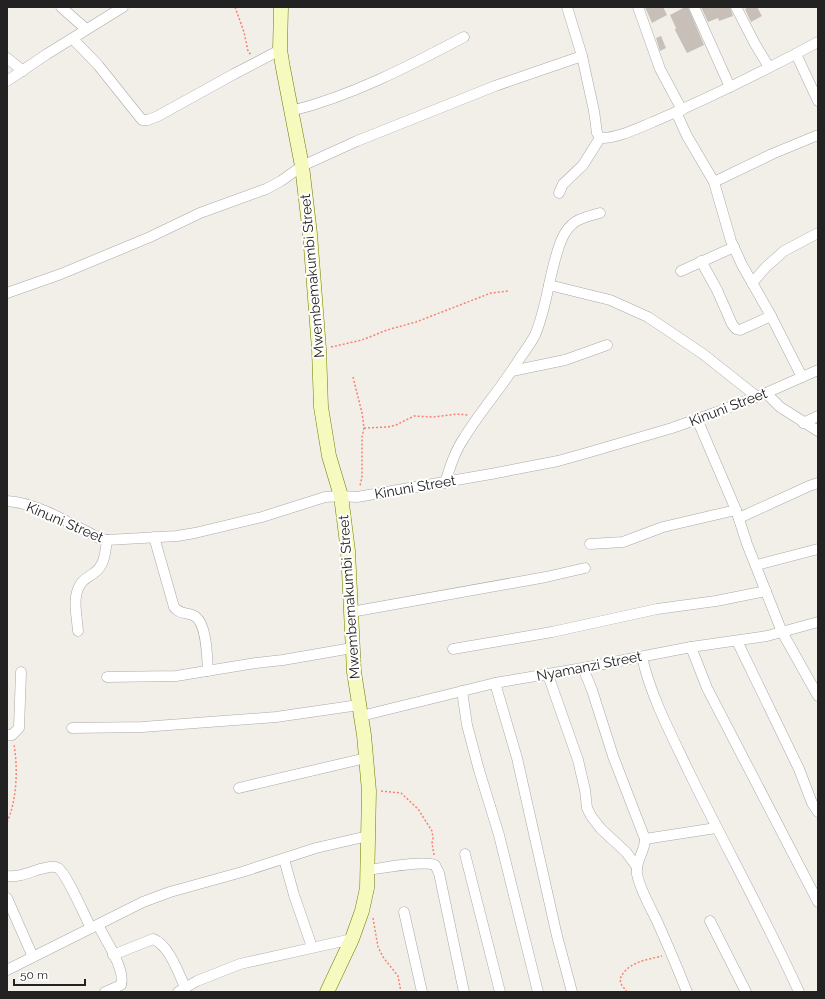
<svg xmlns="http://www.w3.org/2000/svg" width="825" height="999" font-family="Raleway,sans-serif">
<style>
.building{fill:#c7bfb8}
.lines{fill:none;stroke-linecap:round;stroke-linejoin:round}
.street-casing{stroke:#a9a9a9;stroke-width:11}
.secondary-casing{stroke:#707d05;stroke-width:15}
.path{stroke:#fa8072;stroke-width:1.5;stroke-dasharray:2 2;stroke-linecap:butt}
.street{stroke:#fff;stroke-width:10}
.secondary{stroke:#f7fabf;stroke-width:14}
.labels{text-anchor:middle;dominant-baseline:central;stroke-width:4;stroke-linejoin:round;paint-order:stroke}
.street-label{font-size:14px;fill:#222;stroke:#fff}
</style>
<rect width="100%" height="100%" fill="#f2efe9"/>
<g class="building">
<path d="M645 7H663L667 15 652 23Z"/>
<path d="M685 7H688L704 45 687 53 675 30 676 28 670 15Z"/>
<path d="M701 7H730L733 16 719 21 718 18 708 22Z"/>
<path d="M749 7H757L762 16 751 22 745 9Z"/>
<path d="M661 36 666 48 660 51 656 38Z"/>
</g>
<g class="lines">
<defs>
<g id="street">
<path d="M61 7 86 29"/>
<path d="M567 7 582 56 594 111 597 133 600 138C616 139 638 128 653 122 709 98 764 71 818 42"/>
<path d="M638 7 660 69 682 110"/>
<path d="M694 7 730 87"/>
<path d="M736 7 755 44 769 67"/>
<path d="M73 39 98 65 142 120H148L158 116 234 74 280 50"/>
<path d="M796 54 818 101"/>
<path d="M7 58 23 71"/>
<path d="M7 81 47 54 123 7"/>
<path d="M291 111C352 96 409 66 464 37"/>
<path d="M676 112 687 136 714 182 731 241 742 265 771 316 802 377"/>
<path d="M714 182 772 154 818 135"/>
<path d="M559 193 563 184 583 165 600 138"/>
<path d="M701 261 717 290 732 324 736 329 740 330 771 316"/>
<path d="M681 271 734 247"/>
<path d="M752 283 766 267 784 251 818 233"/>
<path d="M549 285 610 300 648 317 703 354 756 396"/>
<path d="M7 293 61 274 150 237 200 213 266 189 281 181 302 166 357 141 495 86 582 56"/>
<path d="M512 371 565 360 607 345"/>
<path d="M766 393 780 407 818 431"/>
<path d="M697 419 736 510 747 544 782 632 818 696"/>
<path d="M803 423 818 416"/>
<path d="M445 483C450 467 455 451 464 438 481 410 503 386 520 358 525 351 531 343 535 335 548 305 549 271 561 241 569 221 580 218 600 213"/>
<path d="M7 501C38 503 71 524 99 538L107 540 177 536 195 533 262 517 325 497 341 496 357 497 491 474 558 461 590 452 672 428 720 411 766 393 818 370"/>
<path d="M739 518 809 486 818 483"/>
<path d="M154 537 174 607C181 616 188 611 196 617 207 626 207 657 208 671"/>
<path d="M590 544 623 542 663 527 736 510"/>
<path d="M757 565 818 549"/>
<path d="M351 612 546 577 585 568"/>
<path d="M78 631C77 617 72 597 80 585 83 579 89 577 94 573 105 565 105 553 107 540"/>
<path d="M737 641 799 769 812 803 818 812"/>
<path d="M691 647 707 688 818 902"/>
<path d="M453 649 552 632 657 609 716 601 766 591"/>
<path d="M642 657C651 697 671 734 689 772 725 846 765 917 799 992"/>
<path d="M583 668 592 690 613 756 645 839C645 852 635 861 637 874 640 889 649 905 656 919 667 943 677 967 687 992"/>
<path d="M548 675 578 760 585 790 587 808 591 816 601 829 626 852 637 867"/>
<path d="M107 677 176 676 256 663 283 660 352 648"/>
<path d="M495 683 517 758 557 936 572 992"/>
<path d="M462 691 467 725 479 770 499 835 538 992"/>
<path d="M361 716 495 683 583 668 691 647 767 636 818 622"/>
<path d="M72 728 142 727 276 717 359 705"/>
<path d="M7 735H12L19 728 21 672"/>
<path d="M239 788 366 758"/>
<path d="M645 839 716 828"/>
<path d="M465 854 500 992"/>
<path d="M284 859 294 895 312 947"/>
<path d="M368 870C383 868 423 860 435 865L439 873 464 992"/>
<path d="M7 876C18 878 30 872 40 869 46 868 53 865 58 868 67 874 85 917 91 928"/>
<path d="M7 898 33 957"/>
<path d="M404 912 422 992"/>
<path d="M710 921 746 992"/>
<path d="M98 925C105 939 126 970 121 985L105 992"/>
<path d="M113 955 153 939C169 945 178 972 185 987"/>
<path d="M7 970 143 902 170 892 242 872 316 848 368 836"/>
<path d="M178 992 197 981 240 964 352 939"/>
</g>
<path id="secondary" d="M281 7 280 50 283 68 302 166 310 234 319 349 321 407 329 456 341 496 348 551 354 672 364 735 369 791 367 888 362 911 352 939 327 992"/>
</defs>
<use href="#street" class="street-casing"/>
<use href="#secondary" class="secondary-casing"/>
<g class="path">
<path d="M235 7 244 32 248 51 251 55"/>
<path d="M331 347 362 340 387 330 416 322 491 293 508 291"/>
<path d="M353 377 362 413 364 428 362 437V476L360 486"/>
<path d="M364 428 388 427 396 425 414 416 433 417 457 414 468 415"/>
<path d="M381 791 401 793 418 809 432 831 433 838 432 843 434 855"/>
<path d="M7 822C17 801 18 767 14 745"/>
<path d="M373 918 378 947 383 957 398 976 401 992"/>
<path d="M627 992 621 984 620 979C627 962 646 960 662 956"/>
</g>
<use href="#street" class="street"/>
<use href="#secondary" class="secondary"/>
</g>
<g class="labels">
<g class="street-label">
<text transform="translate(312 276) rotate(-95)">Mwembemakumbi Street</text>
<text transform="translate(728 407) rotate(-21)">Kinuni Street</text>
<text transform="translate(415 487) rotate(-10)">Kinuni Street</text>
<text transform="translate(65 522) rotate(23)">Kinuni Street</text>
<text transform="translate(349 597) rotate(-94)">Mwembemakumbi Street</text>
<text transform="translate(589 666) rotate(-11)">Nyamanzi Street</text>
</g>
</g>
<rect width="825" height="999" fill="none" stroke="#222222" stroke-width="16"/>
<path d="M14 979v6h71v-6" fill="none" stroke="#222222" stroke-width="2"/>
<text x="20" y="979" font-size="12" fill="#222222" stroke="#ffffff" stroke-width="3" paint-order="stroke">50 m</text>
</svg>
